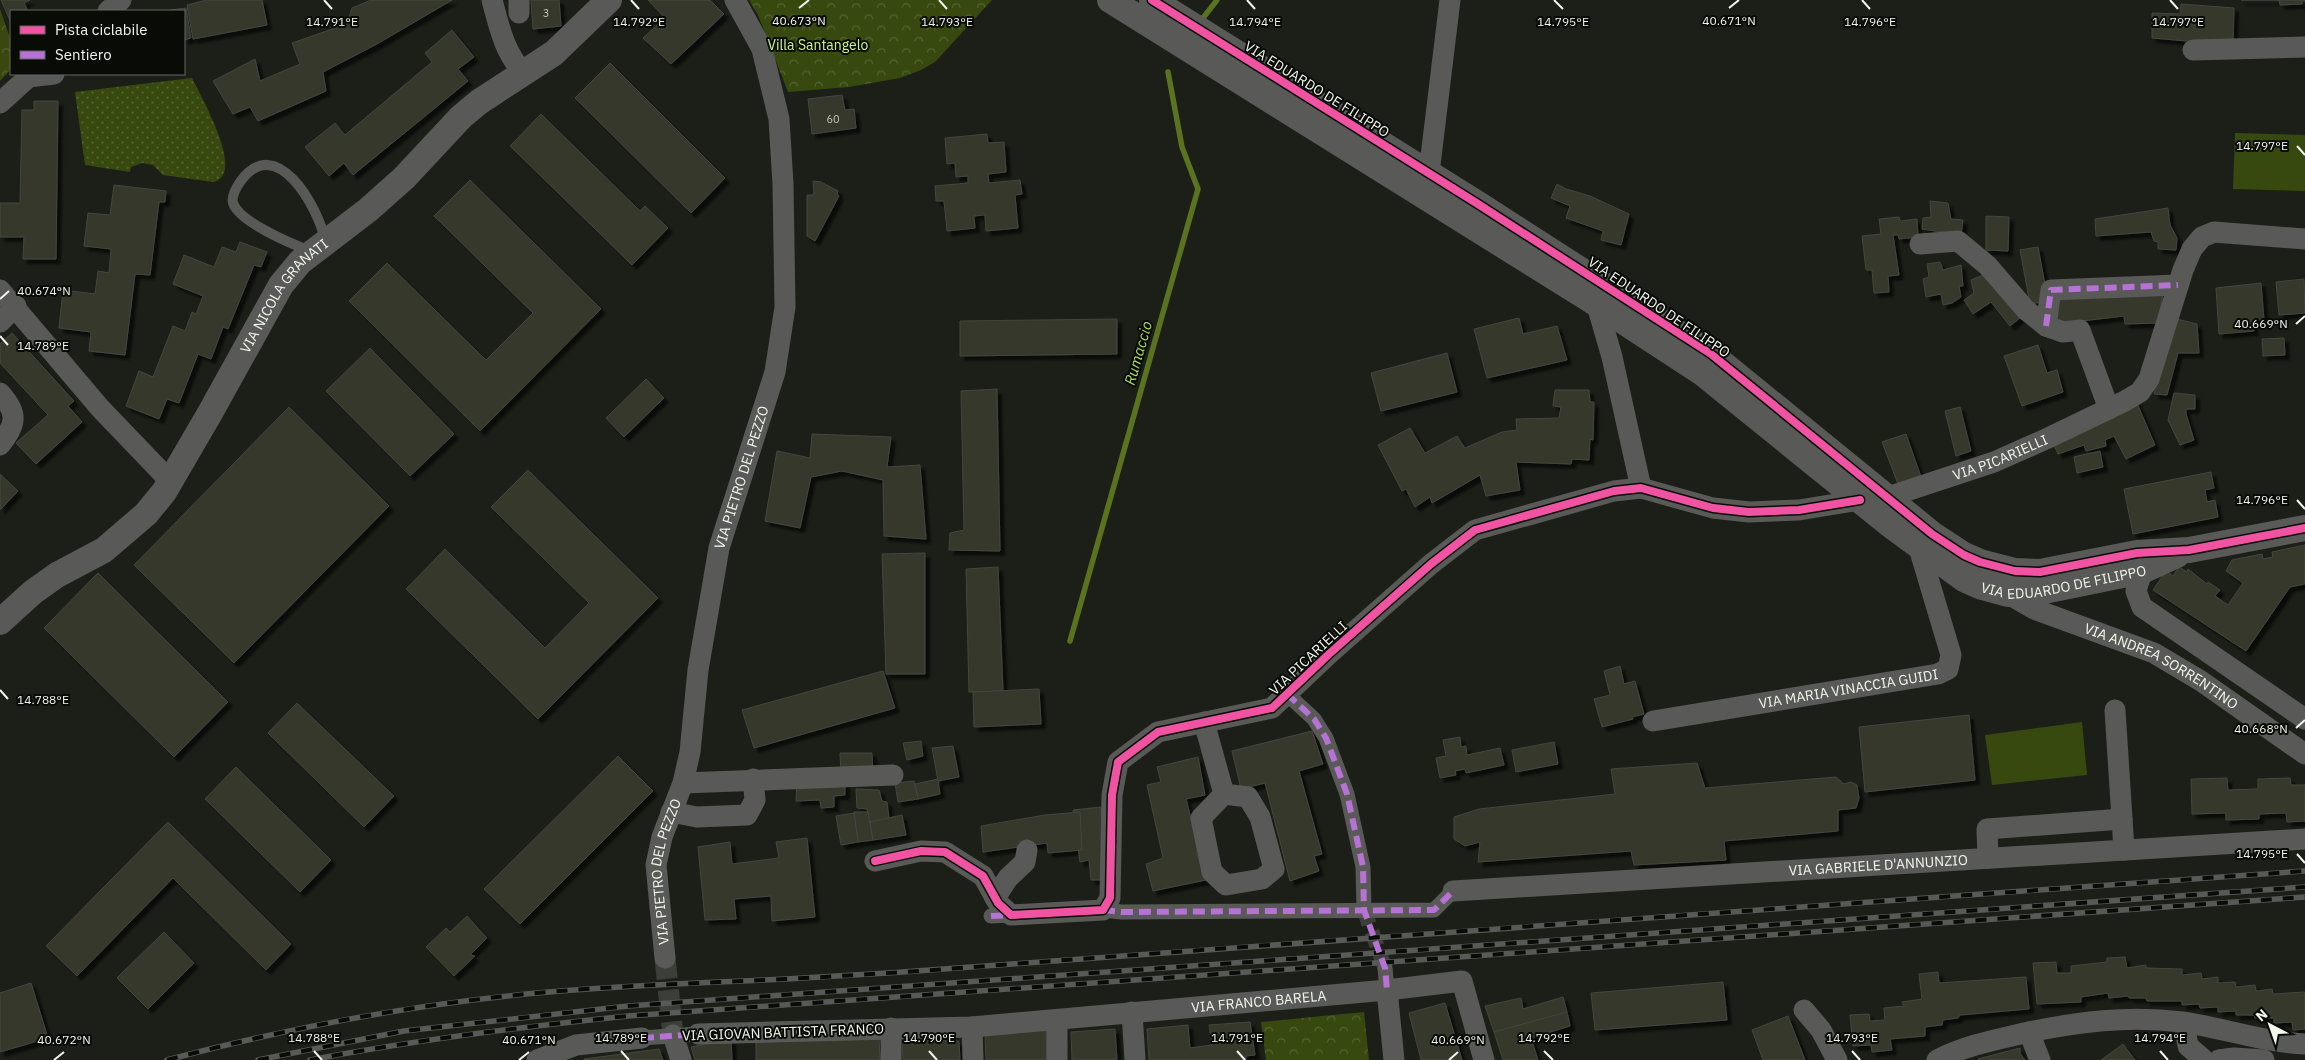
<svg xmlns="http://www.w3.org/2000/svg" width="2305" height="1060" font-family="'IBM Plex Sans',sans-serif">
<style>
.grass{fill:url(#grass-dots)}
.forest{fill:url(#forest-crowns)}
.garden{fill:#384910}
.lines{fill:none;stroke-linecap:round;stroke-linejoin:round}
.stream{stroke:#59731e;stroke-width:5.5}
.building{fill:#34382c;stroke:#444640;filter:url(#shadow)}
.pedestrian-tunnel{stroke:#3c3f38;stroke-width:15;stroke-dasharray:15 8;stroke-linecap:butt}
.minor-tunnel{stroke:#3c3f38;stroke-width:21;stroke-dasharray:21 11;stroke-linecap:butt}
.service{stroke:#595a57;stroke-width:10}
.pedestrian{stroke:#595a57;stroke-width:15}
.minor{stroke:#595a57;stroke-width:21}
.tertiary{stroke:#595a57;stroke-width:26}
.rail-casing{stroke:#585a57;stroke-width:5.5}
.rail{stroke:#080b06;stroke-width:4;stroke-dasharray:11;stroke-linecap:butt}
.quiet{stroke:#b673d3;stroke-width:6;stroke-dasharray:12 6;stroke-linecap:butt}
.cycleway-casing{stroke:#080b06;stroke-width:11}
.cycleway{stroke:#f153a3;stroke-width:8}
.ticks{fill:none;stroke:#f2f6ed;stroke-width:2}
.labels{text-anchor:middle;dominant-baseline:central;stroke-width:4;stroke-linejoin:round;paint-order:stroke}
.number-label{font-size:11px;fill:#c2c6bd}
.park-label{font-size:14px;fill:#cdf581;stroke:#080b06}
.street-label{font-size:14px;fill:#f2f6ed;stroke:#080b06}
.water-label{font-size:15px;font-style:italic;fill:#b1d964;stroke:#080b06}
.ticks-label{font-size:12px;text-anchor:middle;fill:#f2f6ed;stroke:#080b06;stroke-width:4;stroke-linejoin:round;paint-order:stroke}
</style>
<defs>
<pattern id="grass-dots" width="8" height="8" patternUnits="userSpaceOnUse" patternTransform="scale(1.25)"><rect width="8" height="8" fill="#384910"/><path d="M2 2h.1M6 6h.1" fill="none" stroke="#556433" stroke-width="1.8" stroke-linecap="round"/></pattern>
<pattern id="forest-crowns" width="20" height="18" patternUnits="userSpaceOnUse" patternTransform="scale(1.25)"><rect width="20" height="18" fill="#384910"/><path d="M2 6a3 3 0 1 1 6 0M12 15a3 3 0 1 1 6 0" fill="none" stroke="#556433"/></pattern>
<filter id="shadow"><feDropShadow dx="4.5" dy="4.5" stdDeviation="1" flood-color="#0009"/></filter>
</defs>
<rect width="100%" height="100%" fill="#1c1f18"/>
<path class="grass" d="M192 78C201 97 247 176 213 182L163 175 153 165 142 163 131 167 130 172 85 165 75 92Z"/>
<g class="forest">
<path d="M749 0H992L935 62 921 70 900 78 849 87 788 92 758 15Z"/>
<path d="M0 9 11 41V69L0 81Z"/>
<path d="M1364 1012 1369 1060H1266L1261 1022Z"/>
</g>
<g class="garden">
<path d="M2235 133 2305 135V191L2233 189Z"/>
<path d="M2082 722 2087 775 1992 785 1985 735Z"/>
</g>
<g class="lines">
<g class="stream">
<path d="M1203 18 1217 0"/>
<path d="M1070 641 1198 189 1182 147 1168 72"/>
</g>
</g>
<g class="building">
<path d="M1 0H30L24 3 28 11H11V23Z"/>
<path d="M207 0H262L267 25 193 39 187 5Z"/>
<path d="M371 0H452L377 44 323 72 326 91 258 121 250 107 233 114 213 81 255 59 260 81 300 64 292 43 347 24 352 8Z"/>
<path d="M531 0H559L561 26 533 29Z"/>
<path d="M648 0H710L724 14 671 64 643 38 665 18Z"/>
<path d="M2241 0H2305V1H2302V4L2280 5 2279 0Z"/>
<path d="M2181 4 2234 8 2233 45 2152 38V13L2180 14Z"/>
<path d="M186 8 191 38 184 40V11L171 10Z"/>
<path d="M452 30 474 57 458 69 468 81 353 175 344 163 329 176 305 147 335 123 345 135 432 62 425 53Z"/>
<path d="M610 63 725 178 691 213 575 98Z"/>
<path d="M842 95 845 110 854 109 856 128 812 134 808 99Z"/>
<path d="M34 101H58L56 259H23L24 237H0V203H20L22 110H34Z"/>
<path d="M541 114 640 211 645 206 668 228 632 265 510 146Z"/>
<path d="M987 134 988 143 1004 142 1006 172 988 174 989 183 1020 180 1022 194 1015 195 1018 228 986 231 985 215 974 216 975 228 947 231 944 201H936L935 186 968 183V176L956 177 955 163 947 164 945 138Z"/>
<path d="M470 180 601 309 480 431 349 301 387 263 486 360 533 313 434 216Z"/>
<path d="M813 181 821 182 838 191 837 194 839 196 815 241 807 236V195H814Z"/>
<path d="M1557 184 1566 189 1590 196 1629 214 1621 245 1601 240 1603 231 1566 218 1570 206 1551 198Z"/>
<path d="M114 185 166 191 165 202H159L150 275 135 274 125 355 89 351 91 332 59 328 63 290 95 294 98 271 109 273 111 249 84 246 88 213 110 215Z"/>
<path d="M1930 201 1948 203 1951 219 1963 220 1961 235 1922 229 1923 218 1931 217Z"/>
<path d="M2168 208 2170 225 2177 238 2176 250 2158 249V242L2154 241 2151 232 2096 236 2095 219Z"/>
<path d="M1986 216 2009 217 2008 251 1986 250Z"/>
<path d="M1899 217 1900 221 1917 219 1918 237 1899 239 1898 235H1893L1899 275 1888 276 1889 292 1874 293 1872 270H1866L1862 236 1881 234 1879 219Z"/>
<path d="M240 242 267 252 261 267 254 265 228 329 223 327 211 359 198 354 179 403 167 399 159 419 126 406 139 371 153 377 173 326 185 331 192 312 196 314 203 296 173 284 184 255 214 267 222 247 236 252Z"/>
<path d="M2038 247 2048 301 2030 304 2020 250Z"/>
<path d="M1940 262 1943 270 1961 265 1963 286H1959L1961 297 1952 303 1943 305 1941 294 1926 297 1923 279 1929 277 1927 264Z"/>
<path d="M1993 271 2025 314 2010 326 1991 302 1973 314 1964 300 1974 293 1971 280Z"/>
<path d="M2304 279 2305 313 2279 315 2276 282Z"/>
<path d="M2261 283 2264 320H2253L2254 331 2219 334 2216 288Z"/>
<path d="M2164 288 2158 323 2125 324 2124 316 2056 324 2051 298Z"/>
<path d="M1519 318 1523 334 1557 326 1567 360 1487 378 1474 329Z"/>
<path d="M2173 318 2197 324 2199 353H2178L2167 395 2154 394Z"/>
<path d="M1117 319V354L960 356V321Z"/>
<path d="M12 333 74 401 68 406 82 422 36 464 16 443 48 415 0 363V344Z"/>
<path d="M2284 338 2285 355 2263 356 2262 339Z"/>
<path d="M2038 345 2047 373 2057 370 2063 392 2022 406 2004 356Z"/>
<path d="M370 348 454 434 410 476 326 391Z"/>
<path d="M1447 353 1457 392 1381 411 1371 373Z"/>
<path d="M646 379 664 398 624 437 606 418Z"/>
<path d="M997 389 1000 551 949 550 950 533 964 530 961 391Z"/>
<path d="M1555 390H1589L1590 402H1594L1593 440 1590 439 1589 460 1572 459 1571 464 1516 462 1520 490 1486 496 1480 475 1432 503 1430 497 1415 507 1406 489 1402 491 1378 445 1410 428 1425 453 1457 436 1465 448 1502 432 1517 430 1516 419 1559 418 1561 407 1553 406Z"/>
<path d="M2174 393 2195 395V409H2186V414L2194 440 2180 445 2168 420Z"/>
<path d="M2136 401 2155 445 2126 459 2114 436 2105 440 2106 446 2086 451 2084 445 2058 454 2053 443Z"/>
<path d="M289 407 389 506 234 663 134 565Z"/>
<path d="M1960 407 1971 451 1956 456 1945 411Z"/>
<path d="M812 434 891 437 887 467 920 465 926 539 884 536 883 480 842 471 811 477 800 528 765 521 777 451 810 458Z"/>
<path d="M1906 434 1921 477 1898 484 1882 442Z"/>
<path d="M2100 451 2103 467 2077 473 2074 457Z"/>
<path d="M528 470 658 598 538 719 406 589 445 549 545 648 589 603 491 507Z"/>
<path d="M2211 472 2214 488 2205 490 2207 502 2215 500 2218 517 2133 534 2124 489Z"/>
<path d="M0 474 18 491 0 510Z"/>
<path d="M2305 545V584L2290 587 2246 651 2153 590 2166 571 2173 576 2179 567 2187 572 2188 569 2207 584 2208 582 2220 590 2215 596 2228 605 2243 583 2226 571 2232 560 2262 554 2263 559 2273 557 2272 552Z"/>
<path d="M925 553V674H886L882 554Z"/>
<path d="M998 567 1003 691 969 692 966 569Z"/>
<path d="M98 573 228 702 174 757 44 628Z"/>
<path d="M1620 666 1624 684 1635 681 1644 714 1632 717 1633 719 1602 727 1594 699 1610 695 1604 671Z"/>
<path d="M883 671 895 708 754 748 742 710Z"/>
<path d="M1039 689 1041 724 974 727 973 692Z"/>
<path d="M297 703 394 796 364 827 268 733Z"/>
<path d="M1969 715 1975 780 1865 792 1859 727Z"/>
<path d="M1312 731 1323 764 1299 771 1322 854 1314 856 1319 871 1290 881 1265 783 1241 789 1232 751Z"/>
<path d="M1460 737 1461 747 1466 746 1467 755 1500 748 1504 765 1466 773 1465 769 1455 771 1456 775 1440 778 1436 758 1446 756 1443 740Z"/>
<path d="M921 741 923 756 907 760 903 743Z"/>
<path d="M1554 742 1558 764 1516 772 1512 750Z"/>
<path d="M953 746 959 777 938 781 932 748Z"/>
<path d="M840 753H872L873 774H841Z"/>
<path d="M618 756 653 791 520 924 484 889Z"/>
<path d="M1198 757 1205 795 1186 799 1199 851H1196L1206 880 1153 891 1146 864 1163 858 1147 785 1161 782 1157 767Z"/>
<path d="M1697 763 1705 788 1836 777 1844 784 1851 782 1857 785 1859 798 1856 808 1838 810V831L1724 841 1726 860 1634 865 1631 851 1478 862 1480 842 1465 846 1454 839V817L1479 809 1615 794 1611 769Z"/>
<path d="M236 767 331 860 300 892 205 799Z"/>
<path d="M845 777V795L834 796V807L821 808 820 800 796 801 797 780Z"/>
<path d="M2227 778 2228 790 2258 789V779L2290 778 2291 785H2305V821L2287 822 2286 813 2259 814V819L2226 820V813L2192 814 2191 779Z"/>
<path d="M938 779 940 794 918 799 915 784Z"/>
<path d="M914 781 918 799 898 802 895 783Z"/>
<path d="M856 789 879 790 882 801 887 802 889 818 870 822 867 809 857 808Z"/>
<path d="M1101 807 1103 880H1091L1089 860 1080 862 1073 810Z"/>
<path d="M854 812H868L873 840 858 842Z"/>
<path d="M1080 812 1082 850 1048 853 1047 843 983 852 981 826 1045 815Z"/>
<path d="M854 813 858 842 841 845 836 816Z"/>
<path d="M902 815 906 835 873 840 870 822Z"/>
<path d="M168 822 291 944 266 970 173 878 77 976 46 946Z"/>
<path d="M807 838 815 917 772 921 771 896 734 899 736 919 705 920 698 847 730 842 732 864 779 858 776 842Z"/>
<path d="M467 916 487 938 470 955 475 956 454 976 426 947 446 928 450 932Z"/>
<path d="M164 932 194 963 148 1009 117 978Z"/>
<path d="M2125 957 2127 968 2146 965V968L2182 969V975L2201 973 2202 979 2218 977V983L2235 982 2236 987 2255 985 2256 991 2272 989 2273 994 2305 992V1029L2293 1030 2292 1022 2274 1023V1018H2255L2254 1015H2236V1011L2218 1012V1007L2200 1008 2199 1004 2182 1005V1001H2147L2146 998H2129L2128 996 2109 998 2108 993 2081 997V1002L2037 1004 2033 963 2056 962 2057 973H2071V966L2107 962V958Z"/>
<path d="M1938 972 1939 983 2026 977 2029 1009 1960 1015 1958 1018 1943 1020 1942 1025 1925 1027V1036L1890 1039 1892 1050 1872 1052 1871 1045 1853 1046 1850 1015 1869 1014 1870 1021 1885 1020 1884 1008 1904 1006 1902 1002 1922 999 1919 974Z"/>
<path d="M1723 982 1727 1020 1595 1030 1591 993Z"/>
<path d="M31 983 48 1038 0 1052V993Z"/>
<path d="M1563 997 1567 1012 1494 1032 1485 1006 1521 998 1523 1009Z"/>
<path d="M1445 1003 1462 1060H1421L1409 1013Z"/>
<path d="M1567 1012 1570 1026 1531 1038 1538 1060H1503L1494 1032Z"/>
<path d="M1788 1016 1805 1060H1763L1752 1030Z"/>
<path d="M1250 1022 1255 1055 1246 1056V1060H1149L1147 1029 1188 1025 1190 1048 1212 1045 1209 1025Z"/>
<path d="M1115 1029 1117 1060H1072L1071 1032Z"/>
<path d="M1046 1031 1047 1060H986L985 1034Z"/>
<path d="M879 1038 880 1060H756V1042Z"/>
<path d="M731 1039 732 1060H695L691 1047Z"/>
<path d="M902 1040 959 1041 960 1060H903Z"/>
<path d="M2123 1044 2135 1060H2101Z"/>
<path d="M2020 1048V1053L2025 1060 1978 1059Z"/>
<path d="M659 1049 663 1060H584V1059Z"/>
</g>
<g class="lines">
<path class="pedestrian-tunnel" d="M1364 910 1385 968"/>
<path class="minor-tunnel" d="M665 958 673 1035"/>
<path class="service" d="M310 251C292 244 239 222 233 203 231 196 236 188 240 182 276 131 318 207 325 240"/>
<g class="pedestrian">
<path d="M1287 694 1314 719 1326 738 1347 794 1363 867 1364 910"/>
<path d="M1103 910 1122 912 1434 910 1453 891"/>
<path d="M991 916 1011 915"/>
<path d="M1385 968 1387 990"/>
<path d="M642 1038 698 1034"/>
</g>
<g class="minor">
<path d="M492 0C500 30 504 51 524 74"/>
<path d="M519 0V13"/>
<path d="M108 11 121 0"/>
<path d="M2193 50 2305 47"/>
<path d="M28 77 54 74"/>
<path d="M0 103 32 74"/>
<path d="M1429 173 1450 0"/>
<path d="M1920 244 1958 241 1988 266 2026 310 2046 326 2063 332 2080 330 2109 409"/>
<path d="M0 290 100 408 170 481"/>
<path d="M1597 305 1612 357 1641 488"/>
<path d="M0 322 16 306"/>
<path d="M2046 326 2051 290 2178 285"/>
<path d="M0 393C19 414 16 424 0 445"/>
<path id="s1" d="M1888 497 1994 462 2046 439 2125 401 2140 392 2149 379 2183 270 2192 249 2202 237 2214 232 2305 239"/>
<path d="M2142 571 2136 591 2142 607 2305 719"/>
<path id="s2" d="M2008 594 2034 609 2154 653 2201 681 2305 754"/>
<path d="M2115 710 2124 850"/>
<path id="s3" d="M1653 721 1938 674 1948 669 1951 655 1919 548"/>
<path d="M1204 722 1224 794 1248 797 1260 817 1274 869 1262 879 1226 885 1212 872 1201 818 1224 794"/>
<path d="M683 783 893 775"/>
<path d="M671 812 697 817 747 815 755 800 753 779"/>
<path d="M1988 858 1987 829 2122 819"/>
<path d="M875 861 921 851 945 852 983 876 998 903 1011 915 1103 910 1110 898 1112 795 1118 762 1158 732 1272 708 1329 654 1431 564 1475 530 1614 491 1641 488 1713 508 1749 512 1799 510 1860 500"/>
<path id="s4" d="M1453 891 2305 839"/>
<path d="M995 898 1008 878 1025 862 1027 850"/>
<path id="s5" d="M665 958 656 865 662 837 683 783 690 752 698 670 719 548 775 372 785 307 783 184 779 119 762 49 735 0"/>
<path d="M1387 990 1394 1060"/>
<path d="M1804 1010 1821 1030 1837 1060"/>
<path d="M1132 1012 1135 1060"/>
<path d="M2184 1023 2188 1046 2204 1060"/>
<path d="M972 1027 973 1060"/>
<path d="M891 1028V1060"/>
<path d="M2029 1032 2040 1060"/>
<path id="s6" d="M698 1034 972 1027 1387 990 1462 981 1484 1060"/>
<path d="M673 1035 681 1060"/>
<path d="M537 1060 576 1045 642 1038"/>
<path d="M1057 1060V1020"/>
<path d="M1937 1060C1964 1046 1994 1040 2024 1033 2077 1022 2128 1015 2182 1022 2224 1028 2263 1042 2305 1044"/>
<path d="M2219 1060 2234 1058 2264 1060"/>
</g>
<g class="tertiary">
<path id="s7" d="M1110 0 1589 299 1701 372 1889 524 1964 579 1982 587 2008 594 2039 592 2142 571 2177 555"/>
<path d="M1152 0 1478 204 1711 354 1932 534 1964 555 1980 562 2015 571 2040 572 2137 553 2189 550 2305 528"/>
<path id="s8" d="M0 622 33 592 57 575 104 550 146 514 164 492 210 413 281 285 300 262 368 210 404 178 461 117 479 102 554 53 609 0"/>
</g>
<defs>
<g id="rail">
<path d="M167 1060C292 1027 420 1003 549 992 628 985 707 983 786 979 862 975 937 970 1012 964 1443 932 1874 902 2305 871"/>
<path d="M258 1060 404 1031 628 1006 2305 887"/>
<path d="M310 1060C416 1040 520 1027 628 1016L2305 897"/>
</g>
</defs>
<use href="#rail" class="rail-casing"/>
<use href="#rail" class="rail"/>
<g class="quiet">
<path d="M2046 326 2051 290 2178 285"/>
<path d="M1287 694 1314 719 1326 738 1347 794 1363 867 1364 910 1385 968 1387 990"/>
<path d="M1103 910 1122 912 1434 910 1453 891"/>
<path d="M991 916 1011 915"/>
<path d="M642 1038 698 1034"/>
</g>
<defs>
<g id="cycleway">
<path d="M1152 0 1478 204 1711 354 1932 534 1964 555 1980 562 2015 571 2040 572 2137 553 2189 550 2305 528"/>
<path d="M875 861 921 851 945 852 983 876 998 903 1011 915 1103 910 1110 898 1112 795 1118 762 1158 732 1272 708 1329 654 1431 564 1475 530 1614 491 1641 488 1713 508 1749 512 1799 510 1860 500"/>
</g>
</defs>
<use href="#cycleway" class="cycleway-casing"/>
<use href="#cycleway" class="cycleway"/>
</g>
<path class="ticks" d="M324 0 332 9M631 0 639 9M939 0 947 9M1247 0 1255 9M1554 0 1563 9M1862 0 1870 9M2170 0 2178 9M799 8 809 0M1729 8 1739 0M2297 146 2305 155M0 299 9 291M2296 324 2305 316M0 336 8 345M2297 500 2305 509M0 690 8 699M2296 728 2305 720M2297 854 2305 863M314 1051 322 1060M621 1051 629 1060M929 1051 937 1060M1237 1051 1245 1060M1544 1051 1553 1060M1852 1051 1860 1060M2160 1051 2168 1060M54 1060 64 1052M519 1060 529 1052M1449 1060 1458 1052"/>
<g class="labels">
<g class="number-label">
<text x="546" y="13">3</text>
<text x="833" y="119">60</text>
</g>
<g class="park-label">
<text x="818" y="45">Villa Santangelo</text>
</g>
<g class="street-label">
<text transform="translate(1317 89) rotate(32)">VIA EDUARDO DE FILIPPO</text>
<text stroke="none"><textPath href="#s8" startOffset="442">VIA NICOLA GRANATI</textPath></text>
<text transform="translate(1659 307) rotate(34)">VIA EDUARDO DE FILIPPO</text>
<text stroke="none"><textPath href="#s1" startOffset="119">VIA PICARIELLI</textPath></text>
<text stroke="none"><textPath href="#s5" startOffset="492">VIA PIETRO DEL PEZZO</textPath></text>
<text stroke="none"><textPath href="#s7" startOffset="1136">VIA EDUARDO DE FILIPPO</textPath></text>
<text transform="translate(1308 658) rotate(-43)">VIA PICARIELLI</text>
<text stroke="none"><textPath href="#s2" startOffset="170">VIA ANDREA SORRENTINO</textPath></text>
<text stroke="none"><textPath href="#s3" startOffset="198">VIA MARIA VINACCIA GUIDI</textPath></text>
<text stroke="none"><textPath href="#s4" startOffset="426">VIA GABRIELE D'ANNUNZIO</textPath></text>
<text stroke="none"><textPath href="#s5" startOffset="88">VIA PIETRO DEL PEZZO</textPath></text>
<text stroke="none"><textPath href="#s6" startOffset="562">VIA FRANCO BARELA</textPath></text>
<text transform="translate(783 1032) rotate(-2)">VIA GIOVAN BATTISTA FRANCO</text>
</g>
<g class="water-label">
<text transform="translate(1138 353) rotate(-74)">Rumaccio</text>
</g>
</g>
<g class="ticks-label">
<text x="799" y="25">40.673°N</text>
<text x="1729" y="25">40.671°N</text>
<text x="947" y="26">14.793°E</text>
<text x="2178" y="26">14.797°E</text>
<text x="332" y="26">14.791°E</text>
<text x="639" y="26">14.792°E</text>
<text x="1255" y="26">14.794°E</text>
<text x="1563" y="26">14.795°E</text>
<text x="1870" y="26">14.796°E</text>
<text x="2262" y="150">14.797°E</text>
<text x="44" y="295">40.674°N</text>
<text x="2261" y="328">40.669°N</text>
<text x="43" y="350">14.789°E</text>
<text x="2262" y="504">14.796°E</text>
<text x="43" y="704">14.788°E</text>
<text x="2261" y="733">40.668°N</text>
<text x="2262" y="858">14.795°E</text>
<text x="314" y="1042">14.788°E</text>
<text x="621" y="1042">14.789°E</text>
<text x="929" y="1042">14.790°E</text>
<text x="1237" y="1042">14.791°E</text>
<text x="1544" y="1042">14.792°E</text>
<text x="1852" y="1042">14.793°E</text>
<text x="2160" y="1042">14.794°E</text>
<text x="64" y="1044">40.672°N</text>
<text x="529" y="1044">40.671°N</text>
<text x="1458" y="1044">40.669°N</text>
</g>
<rect x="10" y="10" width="175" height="65" fill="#080b06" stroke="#666962"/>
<rect x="20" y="26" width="25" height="8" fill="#f153a3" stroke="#666962"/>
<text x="55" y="35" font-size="15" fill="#f2f6ed">Pista ciclabile</text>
<rect x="20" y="51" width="25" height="8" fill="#b673d3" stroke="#666962"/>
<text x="55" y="60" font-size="15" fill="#f2f6ed">Sentiero</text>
<g transform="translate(2270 1025) rotate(319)" stroke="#080b06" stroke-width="4" paint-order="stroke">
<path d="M0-4L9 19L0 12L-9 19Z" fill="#f2f6ed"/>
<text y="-8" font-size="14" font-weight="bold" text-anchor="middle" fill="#f2f6ed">N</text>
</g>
</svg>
